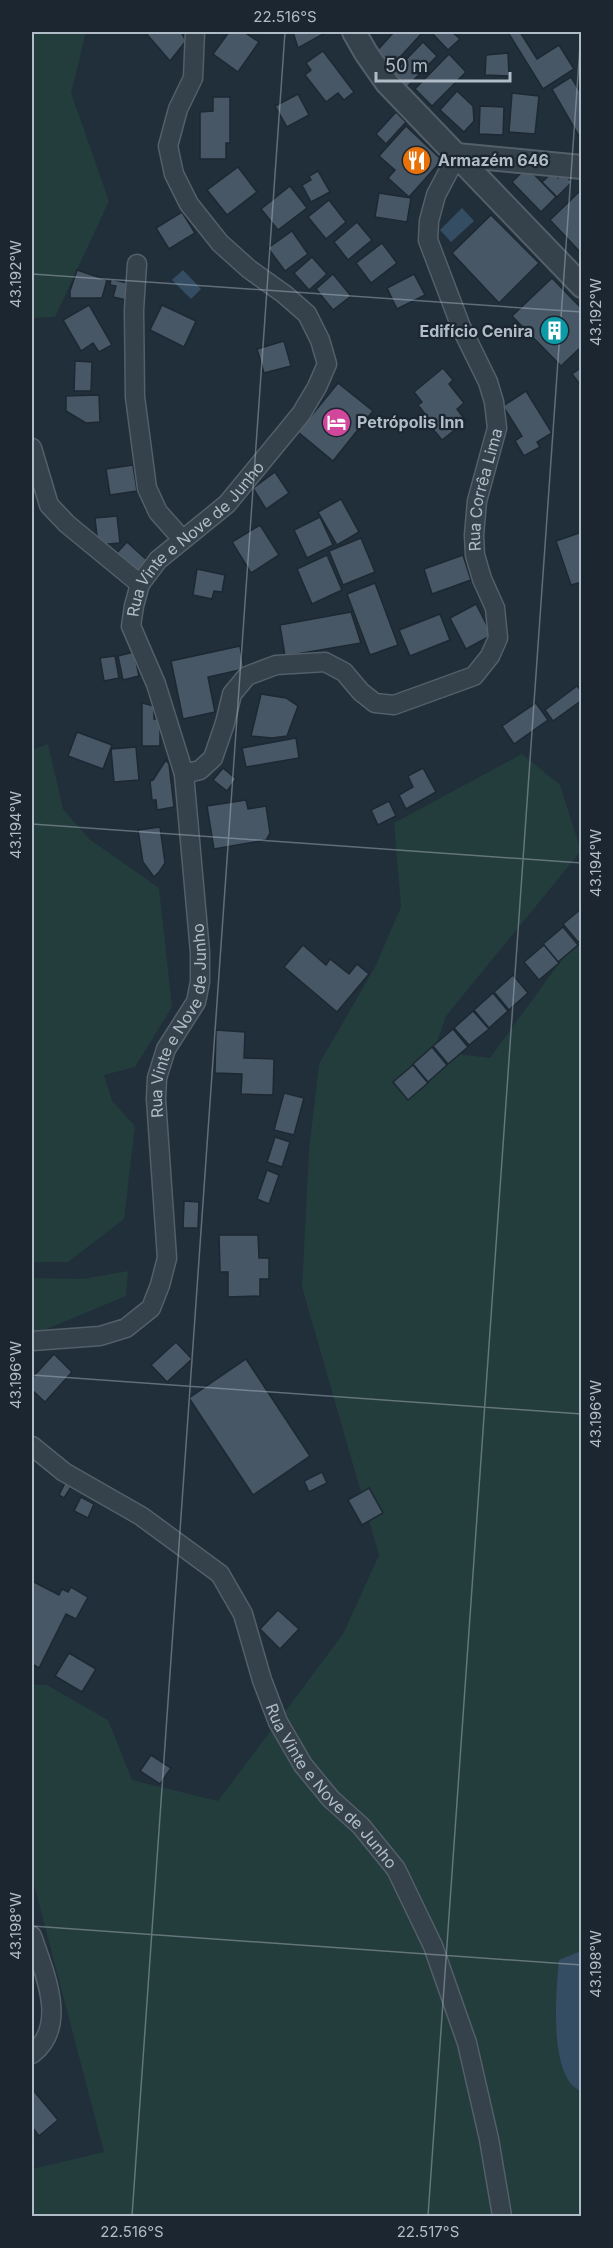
<svg xmlns="http://www.w3.org/2000/svg" width="613" height="2248" font-family="Inter,sans-serif">
<style>
.green{fill:#233c3c}
.water{fill:#354d63}
.building{fill:#475765;stroke:#1d2832;stroke-width:1.5}
.lines{fill:none;stroke-linecap:round;stroke-linejoin:round}
.minor-casing{stroke:#535f69;stroke-width:21}
.tertiary-casing{stroke:#535f69;stroke-width:26}
.minor{stroke:#35414b;stroke-width:18}
.tertiary{stroke:#35414b;stroke-width:22}
.ticks{fill:none;stroke:#b0bcc7;stroke-width:1.5;stroke-opacity:0.45}
.labels{text-anchor:middle;dominant-baseline:central;stroke-width:4.5;stroke-linejoin:round;paint-order:stroke}
.poi-label{font-size:16px;font-weight:bold;fill:#b0bcc7;stroke:#1b2630;text-anchor:start}
.street-label{font-size:16px;fill:#b0bcc7;stroke:#1b2630}
.neatline{fill:none;stroke:#b0bcc7;stroke-width:2}
.ticks-label{font-size:15px;text-anchor:middle;fill:#b0bcc7}
</style>
<rect width="100%" height="100%" fill="#212f3b"/>
<g class="green">
<path d="M32 32H86L71 93 109 201 55 317 32 318Z"/>
<path d="M48 744 63 809 89 839 159 888 172 1007 135 1067 104 1075 112 1101 135 1126 124 1219 68 1262H32V750Z"/>
<path d="M522 754 560 785 581 851 446 1016 434 1051 490 1058 581 933V2216H32V2169L104 2152 32 1877V1685H47L108 1720 132 1780 218 1801 343 1634 379 1555 302 1287 309 1150 319 1064 375 967 401 907 394 823Z"/>
<path d="M128 1271 126 1296 32 1335V1278L83 1279Z"/>
</g>
<g class="water">
<path d="M462 208 474 221 451 242 440 230Z"/>
<path d="M183 270 201 289 191 299 172 280Z"/>
<path d="M581 1951V2091C548 2079 556 1989 559 1960Z"/>
</g>
<g class="building">
<path d="M145 32H181L186 41 170 61Z"/>
<path d="M229 32H244L259 42 238 72 213 54Z"/>
<path d="M293 32H325V33L298 48Z"/>
<path d="M394 32H423L390 68 374 54Z"/>
<path d="M431 32H452L460 39 448 50Z"/>
<path d="M513 32H520L537 59 559 45 574 69 543 89 509 34Z"/>
<path d="M423 42 437 56 407 87 393 73Z"/>
<path d="M323 51 354 92 344 100 338 93 326 102 305 75 311 70 306 63Z"/>
<path d="M508 53 509 76 485 75 486 55Z"/>
<path d="M449 54 466 72 432 106 415 89Z"/>
<path d="M571 77 582 95V135L579 136 552 89Z"/>
<path d="M457 91 473 106 474 121 464 132 440 110Z"/>
<path d="M512 93 539 96 535 134 509 132Z"/>
<path d="M298 94 309 115 287 127 275 106Z"/>
<path d="M213 97H230V143H226V159H200V112L213 111Z"/>
<path d="M480 106 504 107 503 135 479 134Z"/>
<path d="M396 112 406 122 386 144 376 134Z"/>
<path d="M406 126 442 160 409 197 388 178 395 170 379 156Z"/>
<path d="M238 167 257 192 227 215 207 190Z"/>
<path d="M527 167 556 197 541 212 512 182Z"/>
<path d="M318 171 330 192 311 202 302 185 311 180 309 176Z"/>
<path d="M553 172 558 178 563 173 572 182 557 197 542 182Z"/>
<path d="M290 186 307 208 278 230 261 209Z"/>
<path d="M581 190 582 191V254L550 220Z"/>
<path d="M379 193 411 198 407 222 375 217Z"/>
<path d="M329 200 346 222 326 239 308 217Z"/>
<path d="M182 212 195 233 169 249 156 228Z"/>
<path d="M491 215 539 263 499 303 452 253Z"/>
<path d="M357 222 372 240 348 260 334 242Z"/>
<path d="M292 231 308 254 285 271 268 248Z"/>
<path d="M382 243 397 263 371 283 356 263Z"/>
<path d="M312 257 327 274 309 290 294 273Z"/>
<path d="M77 270 107 280 102 298H70V291Z"/>
<path d="M333 274 351 296 333 310 316 289Z"/>
<path d="M414 274 425 295 397 309 387 288Z"/>
<path d="M552 278 582 309V346L561 366 512 316Z"/>
<path d="M111 279 135 285 131 301 113 297 116 286 110 285Z"/>
<path d="M89 305 112 345 99 352 93 343 81 351 63 320Z"/>
<path d="M162 305 196 321 184 347 150 330Z"/>
<path d="M284 341 291 366 264 373 257 349Z"/>
<path d="M75 361 92 362 91 391H74Z"/>
<path d="M582 367V387L572 374Z"/>
<path d="M443 368 453 380 449 384 464 403 457 409 466 421 442 440 427 422 430 420 418 405 422 402 414 392Z"/>
<path d="M338 383 373 411 333 461 298 432Z"/>
<path d="M526 391 552 433 537 442 540 447 524 456 515 441 522 436 503 406Z"/>
<path d="M99 395 100 422 86 423 66 411V396Z"/>
<path d="M133 465 137 491 110 495 106 469Z"/>
<path d="M275 472 289 493 266 509 253 488Z"/>
<path d="M341 499 359 532 337 545 318 512Z"/>
<path d="M117 516 120 543 98 545 95 518Z"/>
<path d="M320 517 333 545 307 558 294 530Z"/>
<path d="M260 525 279 555 251 573 232 542Z"/>
<path d="M582 532V582L571 585 556 541Z"/>
<path d="M361 538 375 572 343 585 329 551Z"/>
<path d="M127 542 148 561 136 575 115 555Z"/>
<path d="M327 555 342 590 312 604 297 569Z"/>
<path d="M463 555 471 580 432 594 424 569Z"/>
<path d="M197 569 225 575 222 592 214 591 212 599 193 595Z"/>
<path d="M375 583 398 645 370 655 347 594Z"/>
<path d="M476 604 492 635 466 649 450 618Z"/>
<path d="M351 612 361 643 285 656 280 625Z"/>
<path d="M440 614 450 640 410 656 399 630Z"/>
<path d="M240 646 244 669 208 677 215 712 183 719 171 661Z"/>
<path d="M134 652 139 676 123 680 118 656Z"/>
<path d="M115 656 119 678 104 681 100 658Z"/>
<path d="M577 686 582 692V700L553 721 545 710Z"/>
<path d="M261 694 286 698 298 706 287 736 272 738 251 736Z"/>
<path d="M142 703 154 706V719H160V746H142Z"/>
<path d="M536 703 548 720 514 744 502 726Z"/>
<path d="M77 732 112 745 103 769 68 756Z"/>
<path d="M296 738 299 758 246 767 242 748Z"/>
<path d="M136 747 139 780 114 782 111 749Z"/>
<path d="M166 760 169 764 174 807 157 810 156 800H152L150 781 153 780Z"/>
<path d="M223 768 236 779 227 791 213 780Z"/>
<path d="M423 768 436 792 406 809 399 795 413 787 408 776Z"/>
<path d="M246 800 248 809 266 806 270 833 266 840 214 849 207 806Z"/>
<path d="M389 801 396 816 378 825 371 810Z"/>
<path d="M160 827 165 863 159 872 154 877 143 862 138 830Z"/>
<path d="M582 908V939L578 942 563 924Z"/>
<path d="M563 927 578 945 558 962 543 944Z"/>
<path d="M303 945 326 965 330 959 349 974 357 964 369 974 337 1012 284 967Z"/>
<path d="M544 945 559 963 539 980 524 962Z"/>
<path d="M513 975 528 993 509 1010 494 992Z"/>
<path d="M493 993 508 1011 489 1028 474 1010Z"/>
<path d="M473 1011 489 1029 469 1045 454 1028Z"/>
<path d="M453 1029 468 1047 448 1064 433 1046Z"/>
<path d="M216 1030 245 1032 244 1058 274 1059 273 1095 241 1094 242 1074 215 1073Z"/>
<path d="M432 1047 447 1065 428 1082 413 1064Z"/>
<path d="M413 1065 428 1083 408 1100 393 1082Z"/>
<path d="M284 1093 304 1098 294 1135 274 1130Z"/>
<path d="M275 1137 290 1142 282 1167 267 1162Z"/>
<path d="M267 1170 279 1175 269 1204 257 1199Z"/>
<path d="M184 1201 199 1202 198 1228H183Z"/>
<path d="M219 1235H258L259 1258H269V1279H260V1296L228 1297V1272H220Z"/>
<path d="M176 1342 192 1359 167 1382 151 1365Z"/>
<path d="M54 1354 72 1372 45 1402 32 1390V1378Z"/>
<path d="M246 1359 310 1456 253 1495 189 1398Z"/>
<path d="M322 1472 327 1483 309 1492 304 1481Z"/>
<path d="M65 1483 71 1487 64 1498 59 1495Z"/>
<path d="M369 1488 383 1513 362 1525 348 1500Z"/>
<path d="M81 1497 94 1504 88 1518 74 1511Z"/>
<path d="M32 1581 59 1595 62 1589 68 1592 71 1587 88 1597 76 1619 66 1614 39 1668 32 1664Z"/>
<path d="M278 1610 299 1629 280 1649 260 1629Z"/>
<path d="M69 1653 96 1669 82 1692 55 1676Z"/>
<path d="M151 1755 171 1768 160 1784 140 1771Z"/>
<path d="M33 2090 58 2120 39 2136 32 2127Z"/>
</g>
<g class="lines">
<defs>
<g id="minor">
<path d="M137 264 134 310 135 397 147 488 158 512 182 539"/>
<path d="M32 448 49 505 67 524 140 584"/>
<path id="s1" d="M184 774 200 770 213 758 225 723 232 694 247 676 276 665 325 662 344 672 361 692 375 703 394 705 474 676 490 656 498 638 495 608 482 579 475 555 474 535 477 501 497 428 494 402 488 382 461 327 428 240 429 221 436 195 457 155"/>
<path id="s2" d="M32 1341 100 1336 126 1328 151 1308 160 1285 167 1258 156 1099 157 1078 166 1049 196 1002 200 982V952L184 774 156 684 131 626 134 606 140 584 158 560 227 504 301 414 317 387 327 364 320 340 307 314 284 294 249 269 220 243 189 204 174 174 168 146 178 109 193 78 195 32"/>
<path id="s3" d="M32 1446 64 1472 141 1516 220 1574 243 1614 262 1680 278 1722 303 1765 331 1799 361 1826 396 1869 433 1946 467 2043 489 2139 502 2216"/>
<path d="M32 1936C44 1972 69 2026 32 2054"/>
</g>
<g id="tertiary">
<path d="M354 32 366 53 387 83 582 286"/>
<path d="M457 155 582 167"/>
</g>
</defs>
<use href="#minor" class="minor-casing"/>
<use href="#tertiary" class="tertiary-casing"/>
<use href="#minor" class="minor"/>
<use href="#tertiary" class="tertiary"/>
</g>
<path class="ticks" d="M32 274 582 312M32 824 582 863M32 1375 582 1414M32 1926 582 1965M132 2216 285 32M428 2216 581 32"/>
<defs>
<symbol id="restaurant-disc" viewBox="-11 -11 22 22"><circle r="9.5" fill="#e8710a" stroke="#1b2630"/><path d="M-5-6h1v4h1v-4h1v4h1v-4h1v5L-1.5 .5V6h-2V.5L-5-1ZM5-6V6H3V1.5H1.5Q1.5-4 5-6Z" fill="#fff"/></symbol>
<symbol id="building-disc" viewBox="-11 -11 22 22"><circle r="9.5" fill="#0f9aa8" stroke="#1b2630"/><path d="M-4-6H4V6H1V3H-1V6H-4ZM-2.5-4.3h1.7v1.8h-1.7ZM.8-4.3h1.7v1.8H.8ZM-2.5-1h1.7V.8h-1.7ZM.8-1h1.7V.8H.8Z" fill="#fff"/></symbol>
<symbol id="hotel-disc" viewBox="-11 -11 22 22"><circle r="9.5" fill="#d1479c" stroke="#1b2630"/><path d="M-6-4.5h1.5V1H6V5H4.5V3h-9V5H-6ZM-4 0a1.8 1.8 0 1 1 3.6 0ZM.5 0V-2.5h3Q6-2.5 6 0Z" fill="#fff"/></symbol>
</defs>
<g fill-rule="evenodd">
<use href="#restaurant-disc" x="400" y="144" width="33" height="33"/>
<use href="#building-disc" x="538" y="314" width="33" height="33"/>
<use href="#hotel-disc" x="320" y="406" width="33" height="33"/>
</g>
<g class="labels">
<g class="poi-label">
<text x="438" y="160">Armazém 646</text>
<text x="533" y="331" text-anchor="end">Edifício Cenira</text>
<text x="357" y="422">Petrópolis Inn</text>
</g>
<g class="street-label">
<text stroke="none"><textPath href="#s1" startOffset="573">Rua Corrêa Lima</textPath></text>
<text stroke="none"><textPath href="#s2" startOffset="945">Rua Vinte e Nove de Junho</textPath></text>
<text stroke="none"><textPath href="#s2" startOffset="423">Rua Vinte e Nove de Junho</textPath></text>
<text stroke="none"><textPath href="#s3" startOffset="471">Rua Vinte e Nove de Junho</textPath></text>
</g>
</g>
<rect width="613" height="2248" fill="none" stroke="#1b2630" stroke-width="66"/>
<path d="M376 72v9h134v-9" fill="none" stroke="#b0bcc7" stroke-width="3"/>
<text x="385" y="72" font-size="18" fill="#b0bcc7" stroke="#1b2630" stroke-width="4.5" paint-order="stroke">50 m</text>
<rect x="33" y="33" width="547" height="2182" class="neatline"/>
<g class="ticks-label">
<text x="285" y="22">22.516°S</text>
<text transform="translate(16 274) rotate(-90)" y="5">43.192°W</text>
<text transform="translate(596 312) rotate(-90)" y="5">43.192°W</text>
<text transform="translate(16 825) rotate(-90)" y="5">43.194°W</text>
<text transform="translate(596 863) rotate(-90)" y="5">43.194°W</text>
<text transform="translate(16 1375) rotate(-90)" y="5">43.196°W</text>
<text transform="translate(596 1414) rotate(-90)" y="5">43.196°W</text>
<text transform="translate(16 1926) rotate(-90)" y="5">43.198°W</text>
<text transform="translate(596 1964) rotate(-90)" y="5">43.198°W</text>
<text x="132" y="2237">22.516°S</text>
<text x="428" y="2237">22.517°S</text>
</g>
</svg>
